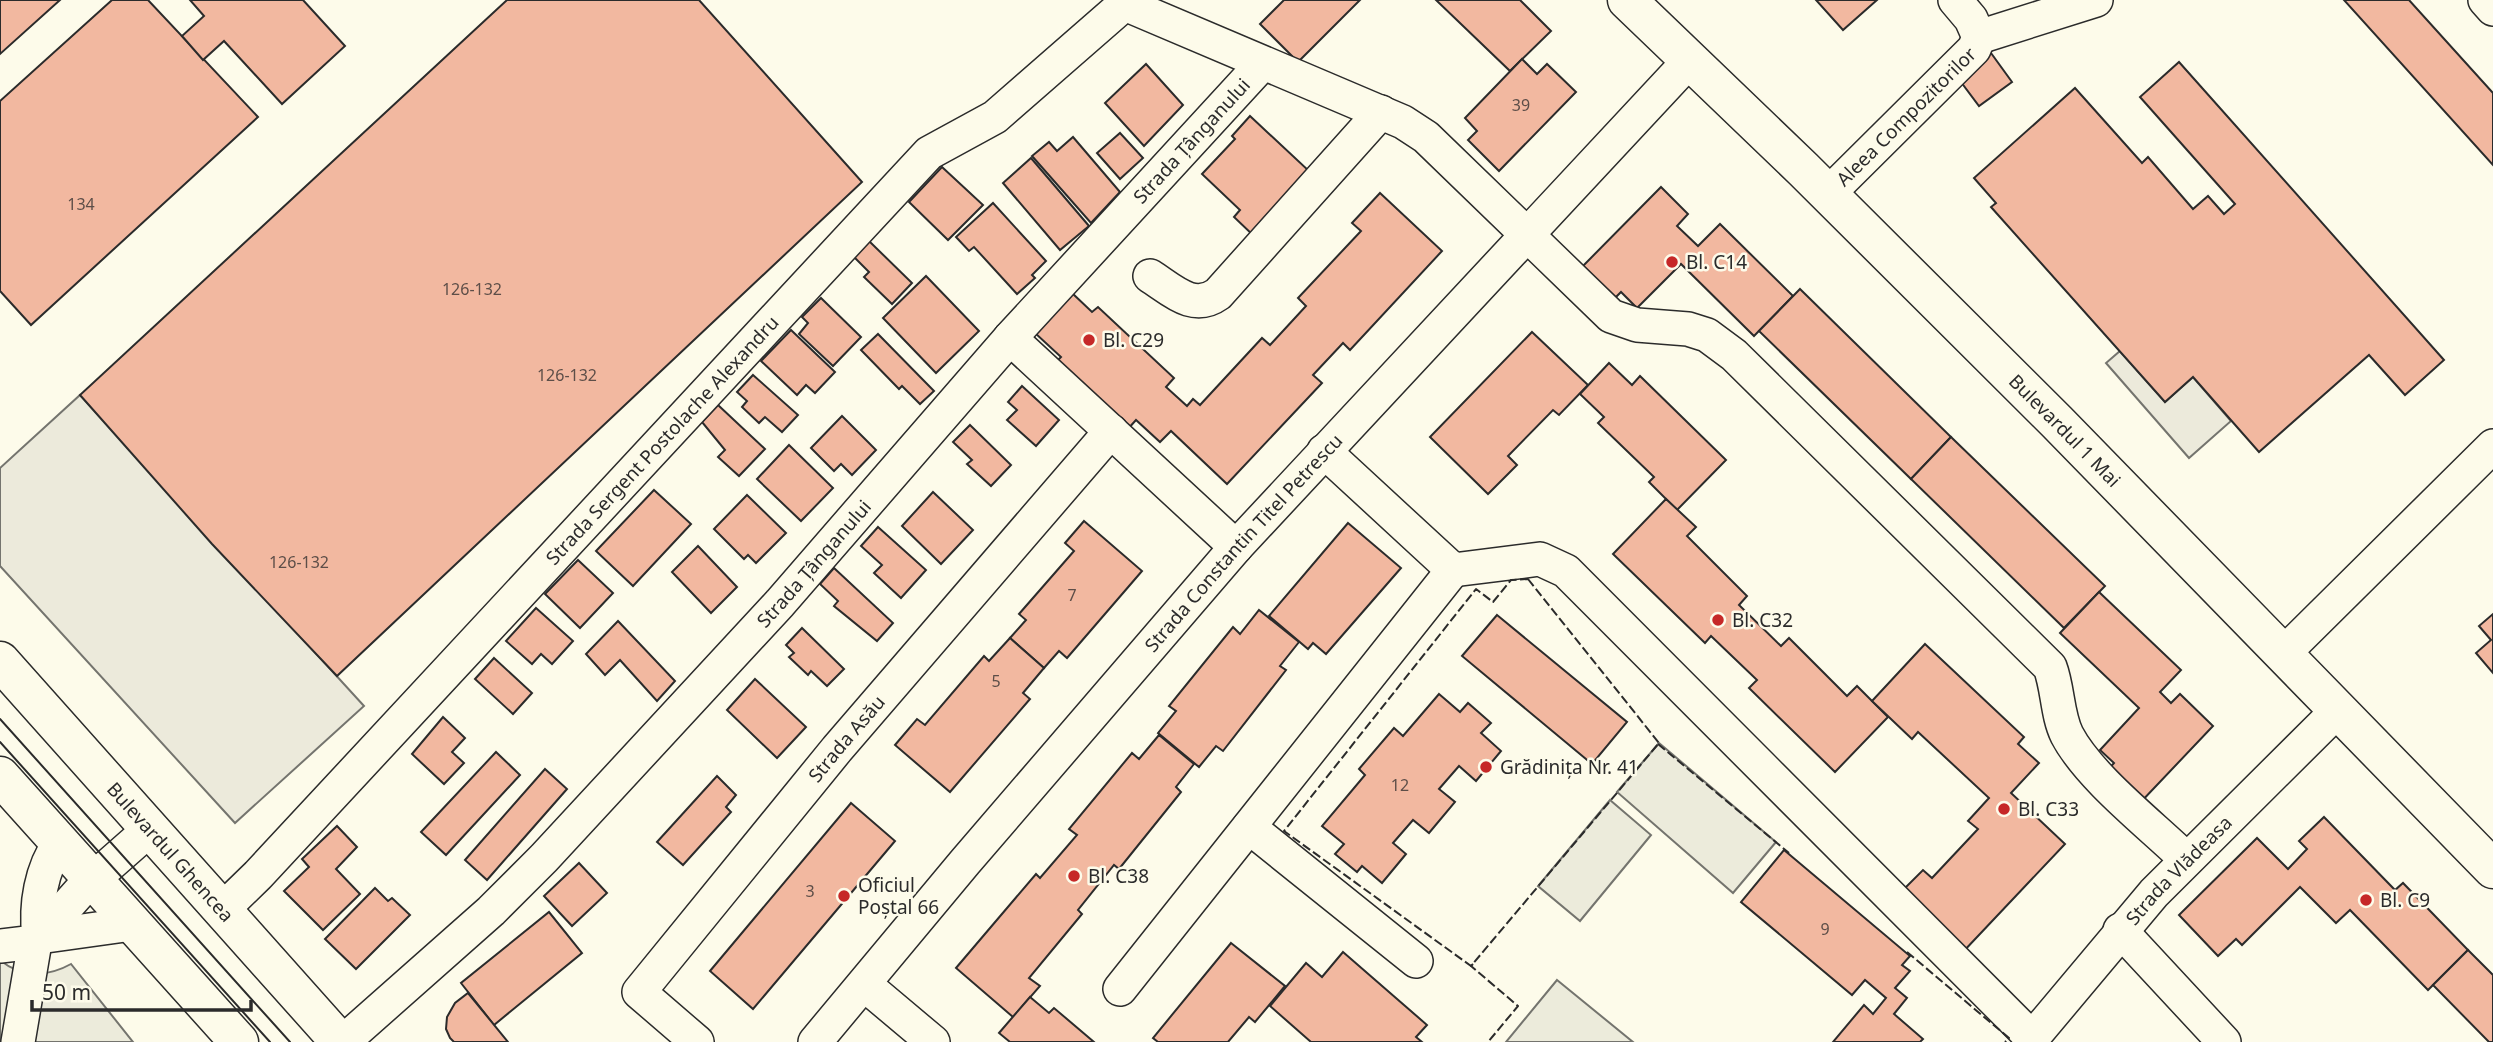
<svg xmlns="http://www.w3.org/2000/svg" width="2493" height="1042" font-family="'Noto Sans',sans-serif">
<style>
.grass{fill:#ecebdb;stroke:#74746e;stroke-width:2}
.parking{fill:#eceadb;stroke:#74746e;stroke-width:2}
.building{fill:#f2b8a0;stroke:#2b2b2b;stroke-width:2}
.lines{fill:none;stroke-linecap:round;stroke-linejoin:round}
.minor-casing{stroke:#2b2b2b;stroke-width:36}
.major-casing{stroke:#2b2b2b;stroke-width:41}
.minor{stroke:#fdfbea;stroke-width:33}
.major{stroke:#fdfbea;stroke-width:38}
.tram{stroke:#2b2b2b;stroke-width:2}
.fence{stroke:#2b2b2b;stroke-width:2;stroke-dasharray:9 3.5;stroke-linecap:butt}
.poi-dot{fill:#c62828;stroke:#fdfbea;stroke-width:2.5}
.labels{text-anchor:middle;dominant-baseline:central;stroke-width:5;stroke-linejoin:round;paint-order:stroke}
.number-label{font-size:16px;fill:#5d4e48}
.street-label{font-size:19px;fill:#2b2b2b;stroke:#fdfbea}
.poi-label{font-size:19px;fill:#2b2b2b;stroke:#fdfbea;text-anchor:start}
</style>
<rect width="100%" height="100%" fill="#fdfbea"/>
<g class="grass">
<path d="M1659 743 1776 842 1733 893 1617 792Z"/>
<path d="M1610 800 1651 835 1580 921 1538 886Z"/>
<path d="M0 960C21 978 48 977 71 964L133 1042H0Z"/>
<path d="M1557 980 1633 1042H1506Z"/>
</g>
<g class="parking">
<path d="M2120 351 2165 402 2193 377 2231 421 2189 458 2106 363Z"/>
<path d="M80 395 364 706 235 823 0 566V468Z"/>
</g>
<g class="building">
<path d="M0 0H60L0 54Z"/>
<path d="M112 0H148L258 117 31 325 0 291V101Z"/>
<path d="M190 0H303L345 46 282 104 224 41 203 60 182 36 204 16Z"/>
<path d="M507 0H699L862 182 337 676 212 544 80 395Z"/>
<path d="M1284 0H1360L1298 62 1260 24Z"/>
<path d="M1436 0H1520L1551 31 1510 71Z"/>
<path d="M1816 0H1877L1843 30Z"/>
<path d="M2344 0H2409L2493 93V165Z"/>
<path d="M1991 53 2012 82 1979 106 1958 78Z"/>
<path d="M1522 59 1537 74 1547 64 1576 92 1499 171 1468 140 1477 131 1465 118Z"/>
<path d="M2179 62 2444 360 2405 395 2369 355 2259 452 2193 377 2165 402 1991 207 1996 203 1974 178 2075 88 2142 163 2148 157 2193 209 2208 196 2224 214 2235 204 2140 97Z"/>
<path d="M1146 64 1183 105 1144 146 1105 103Z"/>
<path d="M1250 116 1309 171 1256 238 1234 217 1240 210 1202 174 1235 139 1232 136Z"/>
<path d="M1120 133 1143 158 1120 179 1097 153Z"/>
<path d="M1073 137 1120 192 1091 223 1032 156 1049 142 1057 151Z"/>
<path d="M1031 158 1089 226 1060 250 1003 183Z"/>
<path d="M942 167 983 205 948 240 909 202Z"/>
<path d="M1661 187 1688 214 1677 226 1698 246 1720 224 1793 296 1754 336 1681 264 1637 308 1621 292 1611 302 1579 270Z"/>
<path d="M1380 193 1442 251 1350 350 1343 343 1313 375 1322 383 1227 484 1171 431 1160 442 1136 420 1127 430 1055 363 1061 357 1035 333 1072 293 1092 312 1098 307 1174 378 1166 387 1187 406 1193 399 1200 405 1262 338 1270 345 1306 306 1298 298 1361 231 1352 223Z"/>
<path d="M993 203 1046 261 1032 275 1035 278 1017 294 974 247 969 251 956 237Z"/>
<path d="M869 241 912 283 892 304 864 277 869 272 854 257Z"/>
<path d="M926 276 979 331 936 373 883 318Z"/>
<path d="M1800 289 1951 437 1911 479 1759 331Z"/>
<path d="M821 298 861 337 833 366 799 334 808 323 802 317Z"/>
<path d="M791 330 835 372 815 393 806 385 797 395 761 361Z"/>
<path d="M1532 332 1588 385 1559 415 1553 410 1508 456 1517 465 1488 494 1430 437Z"/>
<path d="M878 334 934 391 920 404 902 386 899 389 861 350Z"/>
<path d="M1609 363 1632 385 1640 376 1726 460 1677 510 1649 482 1654 477 1598 423 1604 417 1580 394Z"/>
<path d="M753 375 798 415 782 432 765 417 759 423 742 407 747 401 737 392Z"/>
<path d="M1022 386 1059 420 1036 446 1007 420 1017 410 1008 402Z"/>
<path d="M718 405 765 449 739 476 718 457 725 450 702 422Z"/>
<path d="M842 416 876 450 852 475 841 464 834 471 811 448Z"/>
<path d="M970 425 1011 465 991 486 967 464 972 460 953 442Z"/>
<path d="M1951 437 2105 586 2064 628 1911 479Z"/>
<path d="M789 445 833 488 801 521 757 479Z"/>
<path d="M654 490 691 524 633 586 596 551Z"/>
<path d="M933 492 973 530 941 564 902 526Z"/>
<path d="M747 495 786 533 756 563 748 555 744 559 714 529Z"/>
<path d="M1666 499 1696 527 1687 536 1747 596 1739 605 1781 646 1789 638 1847 696 1857 686 1888 717 1835 772 1749 688 1757 680 1711 636 1705 643 1613 554Z"/>
<path d="M1084 521 1142 571 1067 658 1059 651 1044 668 1010 638 1026 620 1019 614 1074 551 1065 543Z"/>
<path d="M1348 523 1401 568 1326 654 1313 643 1308 649 1269 616Z"/>
<path d="M878 527 926 570 901 598 874 573 882 565 861 546Z"/>
<path d="M698 546 737 587 711 613 672 572Z"/>
<path d="M578 560 613 593 580 628 545 594Z"/>
<path d="M834 568 893 623 877 641 834 606 838 601 820 584Z"/>
<path d="M2099 592 2181 670 2160 692 2171 703 2180 694 2213 726 2138 805 2105 773 2114 763 2100 750 2139 708 2060 633Z"/>
<path d="M536 608 573 641 552 664 541 654 532 664 506 641Z"/>
<path d="M1259 610 1299 642 1280 666 1286 670 1223 751 1216 746 1199 767 1158 733 1176 711 1169 706 1233 627 1240 634Z"/>
<path d="M2493 614V673L2476 653 2491 640 2479 626Z"/>
<path d="M1497 615 1627 722 1592 764 1462 656Z"/>
<path d="M618 621 675 681 657 701 620 660 605 675 586 654Z"/>
<path d="M802 628 844 669 827 686 811 671 808 675 789 657 794 653 786 645Z"/>
<path d="M1010 638 1044 668 1023 693 1030 699 950 792 895 745 917 719 925 725 984 656 989 661Z"/>
<path d="M1925 644 2024 737 2018 744 2039 763 2011 793 2065 844 1961 954 1898 895 1923 870 1932 878 1978 829 1968 821 1989 798 1918 732 1912 739 1872 701Z"/>
<path d="M494 658 532 693 513 714 475 679Z"/>
<path d="M755 679 806 727 777 758 727 710Z"/>
<path d="M1439 694 1460 712 1468 703 1491 723 1481 733 1501 751 1476 781 1459 766 1439 789 1455 802 1429 833 1413 820 1393 843 1406 854 1382 883 1362 866 1357 872 1335 854 1344 844 1322 826 1365 775 1359 769 1394 728 1403 736Z"/>
<path d="M443 717 465 738 452 752 464 763 444 784 412 754Z"/>
<path d="M1159 735 1194 764 1176 787 1181 792 1119 869 1114 865 1078 910 1082 914 1029 978 1040 986 1013 1017 956 968 1036 874 1040 878 1077 835 1069 829 1132 753 1139 759Z"/>
<path d="M496 752 520 775 446 855 421 832Z"/>
<path d="M545 769 567 789 487 880 465 860Z"/>
<path d="M717 776 736 795 726 807 731 812 683 865 657 842Z"/>
<path d="M851 803 895 841 753 1009 710 971Z"/>
<path d="M2324 817 2395 890 2403 883 2468 950 2428 990 2350 910 2336 923 2300 887 2242 945 2236 939 2218 956 2179 915 2257 838 2288 869 2307 849 2299 841Z"/>
<path d="M337 826 357 847 336 869 360 894 323 930 284 891 309 867 302 859Z"/>
<path d="M1784 850 1910 956 1902 965 1910 971 1895 988 1907 998 1894 1014 1923 1039 1920 1042H1833L1864 1005 1873 1014 1886 998 1865 980 1852 995 1741 902Z"/>
<path d="M579 863 607 893 572 926 544 896Z"/>
<path d="M375 888 388 901 392 898 410 915 356 969 325 939Z"/>
<path d="M549 912 582 953 494 1025 461 983Z"/>
<path d="M1231 943 1285 986 1255 1022 1249 1017 1228 1042H1158L1153 1038Z"/>
<path d="M2468 950 2493 975V1042H2489L2433 985Z"/>
<path d="M1343 952 1427 1025 1416 1037 1422 1042H1311L1270 1006 1306 963 1322 977Z"/>
<path d="M468 993 508 1042H454L450 1038 446 1029 447 1017 455 1003Z"/>
<path d="M1030 997 1049 1013 1054 1008 1094 1042H1010L999 1033Z"/>
</g>
<g class="lines">
<defs>
<g id="minor">
<path d="M2485 0 2493 9"/>
<path d="M1125 4 1403 122 1426 137 1611 316 1637 325 1688 329 1707 335 1734 355 2050 667C2058 688 2057 715 2067 735 2089 777 2151 825 2186 859"/>
<path d="M1979 37 2096 0"/>
<path id="s1" d="M1828 194 1974 49 1979 37 1971 19 1955 0"/>
<path d="M1150 276C1172 290 1193 312 1218 294L1381 112"/>
<path d="M1010 338 1236 547"/>
<path d="M1324 451 1453 570 1540 559 1566 571 2032 1038"/>
<path d="M2285 652 2493 446"/>
<path d="M1249 827 1416 961"/>
<path id="s2" d="M222 910 258 875 929 153 995 117 1129 0"/>
<path d="M2120 930 2224 1042"/>
<path d="M39 937C35 905 41 869 60 842"/>
<path d="M39 937 125 925 135 927"/>
<path d="M0 946 35 942"/>
<path d="M864 984 933 1042"/>
<path d="M1120 989 1453 570"/>
<path d="M18 1042 35 942 83 888 150 829"/>
<path id="s3" d="M343 1042 491 911 544 858 780 603 1010 338 1262 64"/>
<path id="s4" d="M697 1042 639 992 837 749 1111 431"/>
<path id="s5" d="M815 1042 965 862 1236 547 1690 60"/>
<path id="s6" d="M2029 1042 2154 893 2339 709"/>
</g>
<g id="major">
<path id="s7" d="M1627 0 1803 169 2057 422 2493 869"/>
<path id="s8" d="M0 661 340 1042"/>
<path d="M0 776 239 1042"/>
</g>
</defs>
<use href="#minor" class="minor-casing"/>
<use href="#major" class="major-casing"/>
<use href="#minor" class="minor"/>
<use href="#major" class="major"/>
<g class="tram">
<path d="M0 719 290 1042"/>
<path d="M0 742 270 1042"/>
</g>
<g class="fence">
<path d="M1528 579 1659 743 1471 966 1284 831 1476 589 1493 602 1511 580Z"/>
<path d="M1658 744 1789 853"/>
<path d="M1907 952 2009 1038 2005 1042"/>
<path d="M1473 964 1471 966 1518 1006 1488 1042"/>
</g>
</g>
<g class="poi-dot">
<circle cx="1672" cy="262" r="7"/>
<circle cx="1089" cy="340" r="7"/>
<circle cx="1718" cy="620" r="7"/>
<circle cx="1486" cy="767" r="7"/>
<circle cx="2004" cy="809" r="7"/>
<circle cx="1074" cy="876" r="7"/>
<circle cx="844" cy="896" r="7"/>
<circle cx="2366" cy="900" r="7"/>
</g>
<g class="labels">
<g class="number-label">
<text x="1521" y="105">39</text>
<text x="81" y="204">134</text>
<text x="472" y="289">126-132</text>
<text x="567" y="375">126-132</text>
<text x="299" y="562">126-132</text>
<text x="1072" y="595">7</text>
<text x="996" y="681">5</text>
<text x="1400" y="785">12</text>
<text x="810" y="891">3</text>
<text x="1825" y="929">9</text>
</g>
<g class="street-label">
<text stroke="none"><textPath href="#s1" startOffset="110">Aleea Compozitorilor</textPath></text>
<text stroke="none"><textPath href="#s3" startOffset="1239">Strada Țânganului</textPath></text>
<text stroke="none"><textPath href="#s7" startOffset="614">Bulevardul 1 Mai</textPath></text>
<text stroke="none"><textPath href="#s2" startOffset="644">Strada Sergent Postolache Alexandru</textPath></text>
<text stroke="none"><textPath href="#s5" startOffset="658">Strada Constantin Titel Petrescu</textPath></text>
<text stroke="none"><textPath href="#s3" startOffset="672">Strada Țânganului</textPath></text>
<text stroke="none"><textPath href="#s4" startOffset="404">Strada Asău</textPath></text>
<text stroke="none"><textPath href="#s8" startOffset="256">Bulevardul Ghencea</textPath></text>
<text stroke="none"><textPath href="#s6" startOffset="228">Strada Vlădeasa</textPath></text>
</g>
<g class="poi-label">
<text x="1686" y="262">Bl. C14</text>
<text x="1103" y="340">Bl. C29</text>
<text x="1732" y="620">Bl. C32</text>
<text x="1500" y="767">Grădinița Nr. 41</text>
<text x="2018" y="809">Bl. C33</text>
<text x="1088" y="876">Bl. C38</text>
<text x="858" y="885">Oficiul<tspan x="858" dy="22">Poștal 66</tspan></text>
<text x="2380" y="900">Bl. C9</text>
</g>
</g>
<path d="M32 1000v10h219v-10" fill="none" stroke="#2b2b2b" stroke-width="3.5"/>
<text x="42" y="1000" font-size="21" fill="#2b2b2b" stroke="#fdfbea" stroke-width="5" paint-order="stroke">50 m</text>
</svg>
